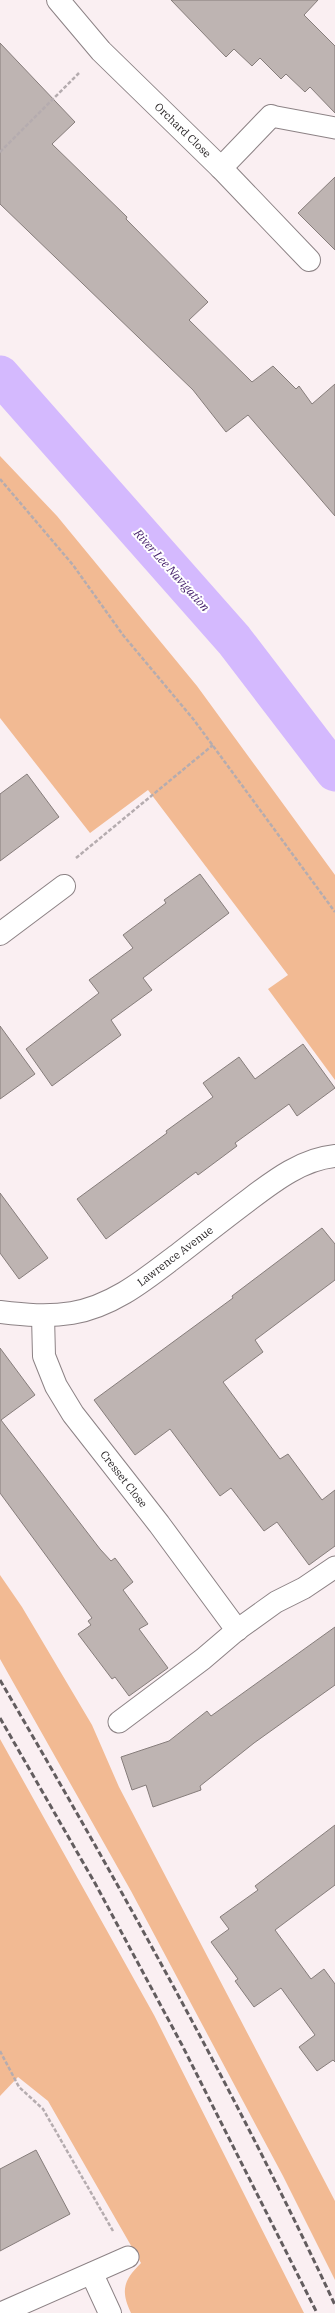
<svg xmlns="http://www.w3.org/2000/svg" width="335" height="2313" font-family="'IBM Plex Serif',serif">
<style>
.green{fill:#f2ba93}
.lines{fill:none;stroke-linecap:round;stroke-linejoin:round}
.canal{stroke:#d4b9fe;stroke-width:39}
.building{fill:#beb4b2;stroke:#867d7b}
.service-casing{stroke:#8c8285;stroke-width:23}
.minor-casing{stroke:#8c8285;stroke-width:24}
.path{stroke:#b5acaf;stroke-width:2.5;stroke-dasharray:4 2;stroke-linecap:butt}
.service{stroke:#fff;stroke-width:21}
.minor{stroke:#fff;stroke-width:22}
.rail{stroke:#635d5f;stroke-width:3;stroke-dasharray:6 3;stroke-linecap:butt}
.labels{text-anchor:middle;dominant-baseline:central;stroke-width:4;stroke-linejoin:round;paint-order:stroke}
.street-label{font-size:11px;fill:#292526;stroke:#fff}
.water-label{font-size:12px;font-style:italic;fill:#411b68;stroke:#fff}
</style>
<rect width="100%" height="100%" fill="#faeff2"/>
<g class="green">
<path d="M0 456 57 516 197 686 335 875V1080L268 989 288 975 148 790 90 833 0 718Z"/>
<path d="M0 1575 22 1607 92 1725 119 1787 335 2201V2280L283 2176 131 1891 0 1659Z"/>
<path d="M0 1739 154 2015 304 2313H131C120 2290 124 2280 141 2263L48 2101 18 2077 0 2096Z"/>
</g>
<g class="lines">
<path class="canal" d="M0 375 234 640 335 772"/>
</g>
<g class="building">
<path d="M171 0H318L304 15 335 46V113L310 87 305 92 286 74 281 79 260 58 252 66 234 49 226 57Z"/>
<path d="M0 43 75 122 52 144 127 217 126 219 208 302 189 320 252 382 273 366 296 389 299 386 312 404 335 384V516L248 415 226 432 193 390 0 204Z"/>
<path d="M335 177V250L298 213Z"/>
<path d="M27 774 59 817 0 861V794Z"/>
<path d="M200 874 229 913 143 978 152 990 111 1020 121 1035 52 1086 26 1049 99 993 89 980 133 948 123 935 166 903 164 900Z"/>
<path d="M0 1026 35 1074 0 1099Z"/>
<path d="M303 1044 335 1088 297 1116 289 1104 235 1143 237 1146 198 1175 196 1172 106 1239 77 1199 167 1133 166 1131 213 1097 203 1083 239 1057 255 1079Z"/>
<path d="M0 1193 48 1258 19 1279 0 1253Z"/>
<path d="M322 1228 335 1244V1280L255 1340 263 1352 223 1382 280 1459 288 1454 322 1500 335 1490V1546L309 1565 277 1522 264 1531 231 1488 220 1496 170 1429 135 1455 94 1400 233 1298 232 1296Z"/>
<path d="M0 1348 35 1395 1 1420 100 1549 111 1561 115 1558 133 1582 123 1590 148 1624 139 1629 168 1668 129 1696 115 1677 112 1679 78 1634 91 1625 88 1621 92 1618 0 1493Z"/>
<path d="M335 1627V1685L254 1743 200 1786 201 1790 153 1807 146 1785 132 1790 121 1757 169 1741 207 1711 211 1716Z"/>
<path d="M335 1825V1885L275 1930 311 1979 324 1969 335 1984V2062L333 2060 317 2071 299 2047 315 2035 281 1988 254 2007 235 1981 238 1979 211 1942 229 1929 220 1917 258 1890 255 1886Z"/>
<path d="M36 2150 70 2214 0 2251V2169Z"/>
</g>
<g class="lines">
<defs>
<g id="service">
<path d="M271 116 335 128"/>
<path d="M119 1722 203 1659 237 1630 276 1602 304 1588 335 1567"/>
<path d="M1 2313 128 2257"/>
</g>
<g id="minor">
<path d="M58 0 101 51 221 168 309 260"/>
<path d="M221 168 271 116"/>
<path d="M0 934 64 886"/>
<path d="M0 1312C25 1315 48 1317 72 1313 114 1306 147 1278 180 1253 203 1235 226 1217 250 1199 275 1180 303 1159 335 1156"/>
<path d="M43 1316 44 1356 56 1386 73 1414 159 1524 237 1630"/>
<path d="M92 2274 110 2313"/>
</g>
</defs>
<use href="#service" class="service-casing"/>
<use href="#minor" class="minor-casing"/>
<g class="path">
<path d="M0 152 79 73"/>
<path d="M0 479 73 565 123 635 194 720 335 912"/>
<path d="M76 858 213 745"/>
<path d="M0 2051 19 2087 43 2109 113 2231"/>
</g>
<use href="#service" class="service"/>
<use href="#minor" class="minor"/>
<g class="rail">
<path d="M0 1680C119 1884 235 2091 335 2305"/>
<path d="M0 1718 96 1885 182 2045 317 2313"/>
</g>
</g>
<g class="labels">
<g class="street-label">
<text transform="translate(183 130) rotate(44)">Orchard Close</text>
<text transform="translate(175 1256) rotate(-37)">Lawrence Avenue</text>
<text transform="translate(124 1479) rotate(52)">Cresset Close</text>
</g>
<g class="water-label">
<text transform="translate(172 570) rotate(48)">River Lee Navigation</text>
</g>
</g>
</svg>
